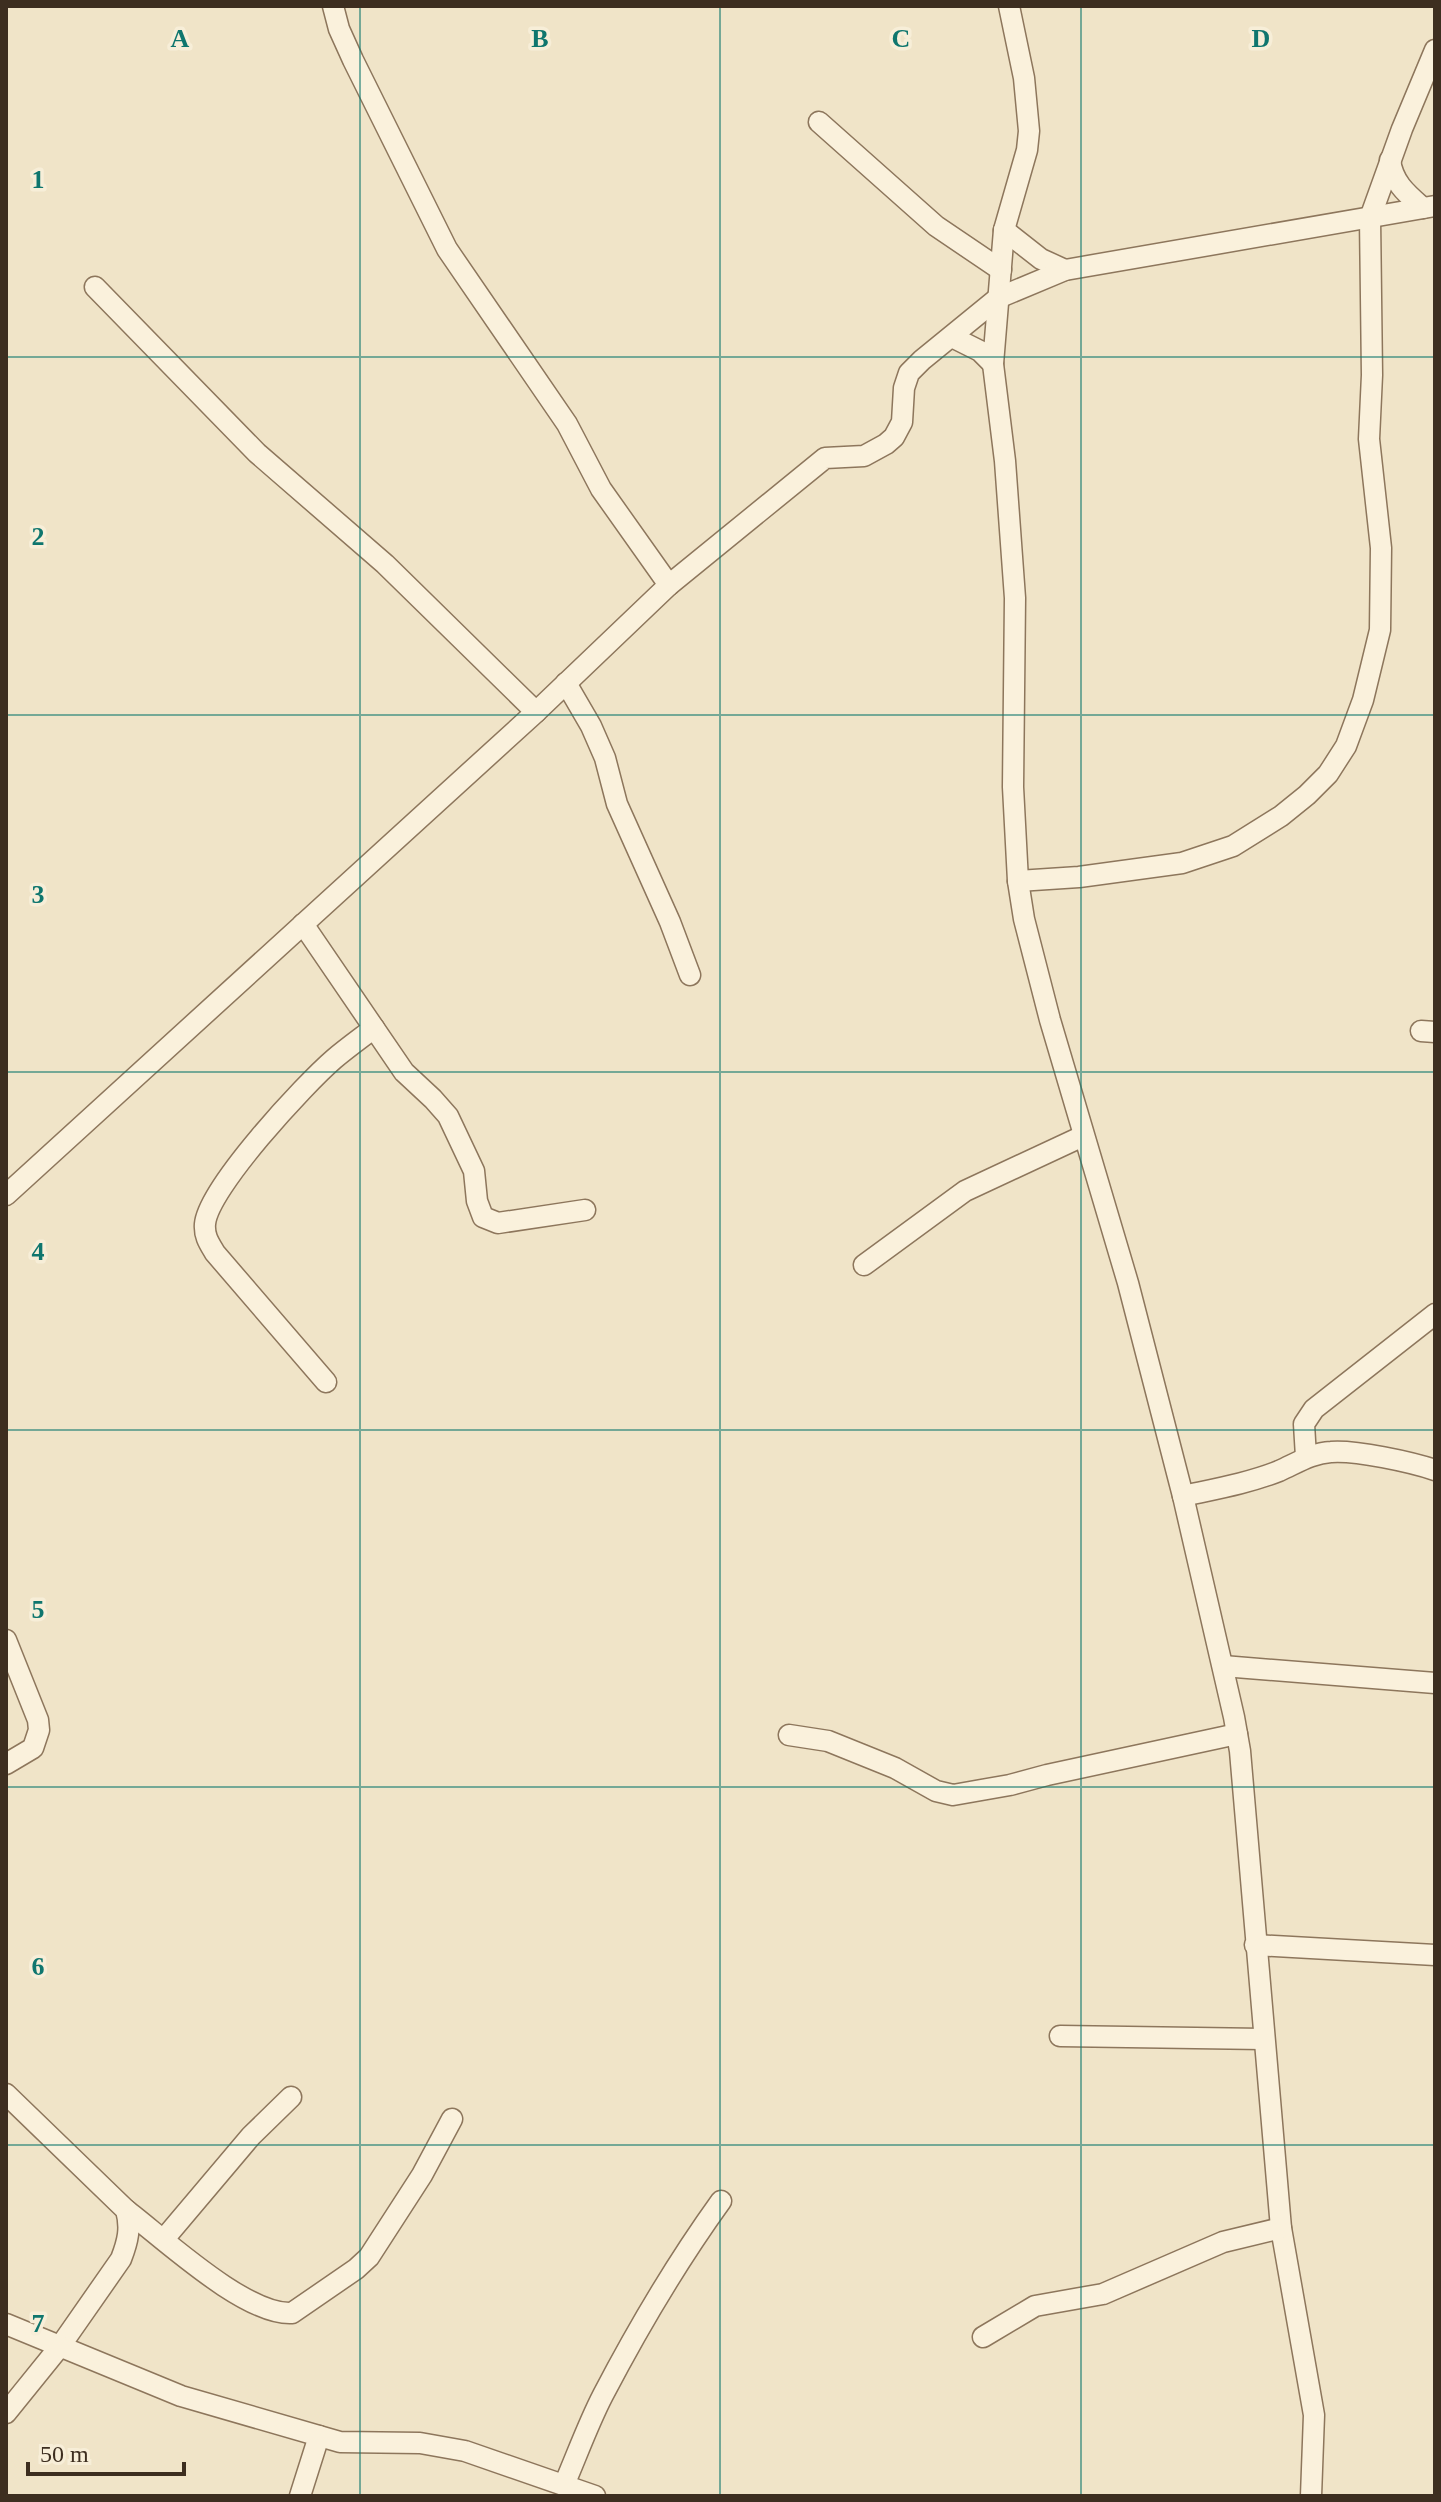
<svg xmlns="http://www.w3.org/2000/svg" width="1441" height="2502" font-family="'Times New Roman',serif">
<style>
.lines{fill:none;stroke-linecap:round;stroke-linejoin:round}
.minor-casing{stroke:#8d765c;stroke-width:23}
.minor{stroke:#faf1dc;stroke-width:20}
.grid{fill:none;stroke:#0f766e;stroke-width:2;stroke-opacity:0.55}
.grid-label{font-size:26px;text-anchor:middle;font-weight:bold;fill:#0f766e;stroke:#f7eed8;stroke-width:7;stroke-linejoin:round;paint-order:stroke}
</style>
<rect width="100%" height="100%" fill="#f0e4c8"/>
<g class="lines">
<defs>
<g id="minor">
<path d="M333 6 339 29 353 60 447 249 567 424 601 489 669 585"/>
<path d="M1009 6 1024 78 1029 131 1027 150 1004 230 993 364 1005 461 1015 598 1013 787 1018 881 1024 919 1050 1020 1128 1283 1183 1496 1234 1717 1240 1751 1281 2228 1314 2415 1311 2496"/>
<path d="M819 122 936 226 1001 270"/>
<path d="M1390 160C1393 183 1407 194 1423 208"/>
<path d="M1004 230 1041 259 1065 270"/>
<path d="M95 287 257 453 385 564 536 712"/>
<path d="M952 337 980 351 993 364"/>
<path d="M566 683 591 726 605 758 617 804 670 922 690 975"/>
<path d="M1018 881 1079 877 1182 863 1233 846 1281 816 1307 795 1328 774 1346 746 1363 700 1380 630 1381 548 1369 439 1372 375 1370 218 1402 129 1435 50"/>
<path d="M303 924 404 1072 433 1099 448 1116 474 1171 477 1201 483 1217 498 1223 585 1210"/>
<path d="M1421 1031 1435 1032"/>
<path d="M6 1195 536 712 669 585 825 458 864 456 886 444 894 437 902 422 904 388 909 373 922 360 998 298 1065 270 1435 206"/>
<path d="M864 1265 965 1191 1083 1136"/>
<path d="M326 1382 215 1253C209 1243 204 1236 205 1224 208 1188 305 1084 334 1059 347 1048 361 1038 374 1028"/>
<path d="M1306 1457 1304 1424 1314 1409 1435 1314"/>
<path d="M1183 1496C1215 1489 1249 1483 1279 1471 1297 1463 1312 1453 1331 1452 1356 1450 1411 1462 1435 1470"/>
<path d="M6 1640 38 1720 39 1730 33 1748 6 1764"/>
<path d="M1223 1666 1435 1683"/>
<path d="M789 1735 828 1741 895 1768 936 1791 953 1795 1010 1785 1047 1775 1237 1734"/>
<path d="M1255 1945 1435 1955"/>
<path d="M1060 2036 1263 2039"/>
<path d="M6 2094 126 2210C131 2228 128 2241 121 2259L61 2345 6 2413"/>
<path d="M126 2210C163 2238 246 2316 292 2313L356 2269 369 2257 422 2175 452 2119"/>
<path d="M164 2239 251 2136 291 2097"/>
<path d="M6 2324 181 2396 340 2442 420 2443 465 2451 595 2496"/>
<path d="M983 2337 1035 2306 1103 2294 1223 2242 1281 2228"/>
<path d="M564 2485C577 2455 588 2424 603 2395 638 2328 677 2262 721 2201"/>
<path d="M300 2496 319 2436"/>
</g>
</defs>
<use href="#minor" class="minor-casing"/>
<use href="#minor" class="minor"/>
</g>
<path class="grid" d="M360 6V2496M720 6V2496M1081 6V2496M6 357H1435M6 715H1435M6 1072H1435M6 1430H1435M6 1787H1435M6 2145H1435"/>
<g class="grid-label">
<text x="180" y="47">A</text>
<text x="540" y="47">B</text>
<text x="901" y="47">C</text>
<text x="1261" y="47">D</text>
<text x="38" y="188">1</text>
<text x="38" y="545">2</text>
<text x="38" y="903">3</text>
<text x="38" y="1260">4</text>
<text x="38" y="1618">5</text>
<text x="38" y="1975">6</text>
<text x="38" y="2332">7</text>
</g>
<rect width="1441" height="2502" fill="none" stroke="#3d2e20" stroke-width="16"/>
<path d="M28 2462v12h156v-12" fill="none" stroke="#3d2e20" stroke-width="4"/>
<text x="40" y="2462" font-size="24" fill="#3d2e20" stroke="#f7eed8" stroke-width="6" paint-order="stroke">50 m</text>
</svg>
